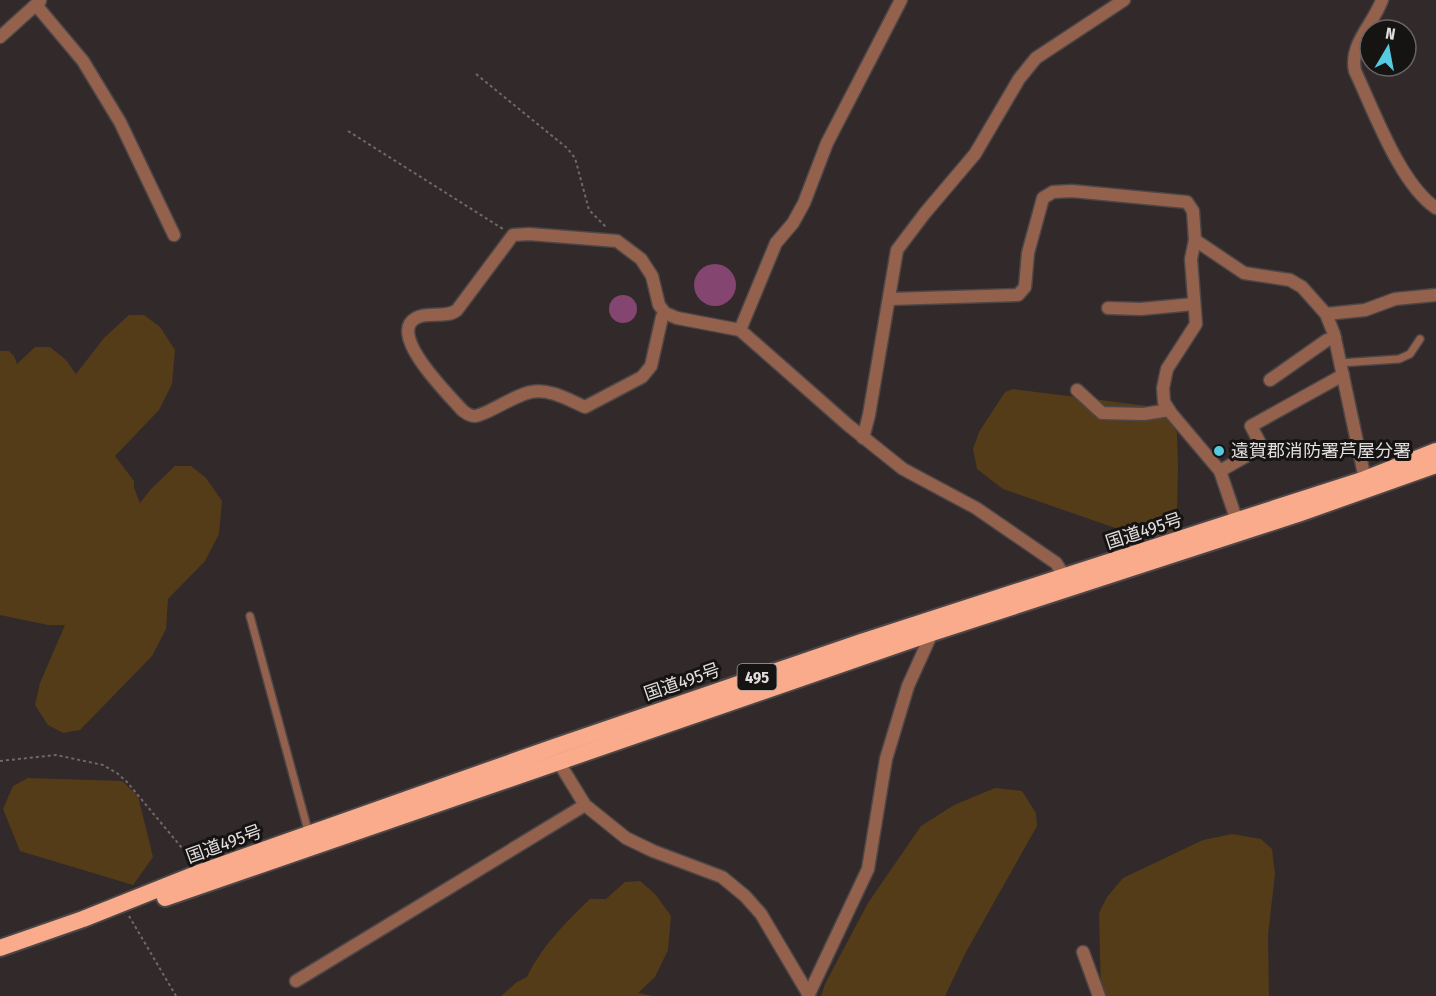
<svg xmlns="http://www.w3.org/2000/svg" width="1436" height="996" font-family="'Fira Sans Condensed','Noto Sans JP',sans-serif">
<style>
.green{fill:#543c18}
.building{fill:#844571}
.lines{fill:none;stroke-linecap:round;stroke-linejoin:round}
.service-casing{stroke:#4d4647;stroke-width:10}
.minor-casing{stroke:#4d4647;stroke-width:15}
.trunk-casing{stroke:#4d4647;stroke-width:20}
.path{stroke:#70696a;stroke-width:2;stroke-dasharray:3 3;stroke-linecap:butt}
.service{stroke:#94614d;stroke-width:7}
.minor{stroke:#94614d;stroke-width:12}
.trunk{stroke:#f9ab8b;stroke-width:16}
.poi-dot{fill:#55cae0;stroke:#161313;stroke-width:2}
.labels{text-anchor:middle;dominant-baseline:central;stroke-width:6;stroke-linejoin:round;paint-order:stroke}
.shield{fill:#161313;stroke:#a6a1a1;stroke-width:1.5}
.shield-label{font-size:16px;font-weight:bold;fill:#e3dede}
.poi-label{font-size:18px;fill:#e3dede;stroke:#161313;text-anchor:start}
.street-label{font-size:18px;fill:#e3dede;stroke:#161313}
</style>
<rect width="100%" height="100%" fill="#31292a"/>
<g class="green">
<path d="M129 315H144L160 327 175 350 172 384 159 410 115 456 134 481V488L140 503 151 489 175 466H191L206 478 222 501 219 534 205 561 168 599 166 629 152 656 80 730 63 733 48 725 35 705 40 683 65 625H48L0 615V351H9L14 356 17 364 35 347H50L66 360 76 374 104 338Z"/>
<path d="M1013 389 1164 408 1177 433 1178 468 1177 513 1173 532 1164 540 1121 530 1003 489 977 469 973 449 979 432 1005 392Z"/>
<path d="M28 778 122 781 138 796 153 857 133 885 20 851 3 809 13 786Z"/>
<path d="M995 788 1022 791 1036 813 1037 826 966 952 945 996H821L825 984 868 903 921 826 954 805Z"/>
<path d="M1232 834 1261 839 1272 849 1275 874 1268 935 1269 996H1101L1099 913 1107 897 1123 878 1203 840Z"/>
<path d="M640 881 655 894 671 916 668 950 655 977 638 993 653 996H501L517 982 527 977C541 947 566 922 590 899H606L625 882Z"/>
</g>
<g class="building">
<circle cx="715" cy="285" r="21"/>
<circle cx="623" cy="309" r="14"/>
</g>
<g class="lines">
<defs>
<g id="service">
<path d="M1340 363 1399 359 1410 354 1420 339"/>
<path d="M250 616 309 834"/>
</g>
<g id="minor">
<path d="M1382 0C1373 25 1349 44 1355 71 1374 111 1400 184 1436 208"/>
<path d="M36 5 83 61 120 122 174 235"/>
<path d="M0 37 40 1"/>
<path d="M1195 240 1191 259 1196 324 1167 369 1163 388 1164 402 1171 413 1220 471 1237 521"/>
<path d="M890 299 1018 295 1025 287 1028 253 1043 198 1053 192 1072 191 1187 202 1193 211 1195 240 1244 273 1290 280 1302 287 1326 314 1334 334 1365 479"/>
<path d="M1108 308 1141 309 1194 304"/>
<path d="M665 313 662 317 651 366 642 377 585 407C569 400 549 388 531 392 514 395 487 415 475 416 469 416 466 413 462 410 450 396 386 334 416 318 428 311 446 319 457 310L513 235 529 234 617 241 641 259 652 276 659 305 665 313 677 318 740 330 848 425 903 469 976 508 1056 563 1065 577"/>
<path d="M1326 314 1365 310 1395 299 1436 295"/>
<path d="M740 330 776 243 793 223 804 203 827 143 901 0"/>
<path d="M1270 380 1327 340 1335 338"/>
<path d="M1077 390 1102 413 1144 414 1169 410"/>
<path d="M863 438 869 415 897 250 925 213 975 154 1019 79 1036 58 1124 0"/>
<path d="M1220 471 1262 447 1251 426 1343 375"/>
<path d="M558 761 585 805 626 838 653 851 722 877 745 896 761 914 809 995"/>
<path d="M1083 952 1099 996"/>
<path d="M296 981 585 805"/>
<path d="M808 996 868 869 886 759 908 686 932 633"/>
</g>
<g id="trunk">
<path d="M165 898 932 633 1298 514 1436 465"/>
<path d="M0 948 83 919 201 872 557 746 861 642 1365 479 1436 451"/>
</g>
</defs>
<use href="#service" class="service-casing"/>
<use href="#minor" class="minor-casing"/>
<use href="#trunk" class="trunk-casing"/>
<g class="path">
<path d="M476 74 567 148 575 158 589 210 606 227"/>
<path d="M348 131 503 229"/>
<path d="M0 761 56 755 103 765 117 773 127 782 192 860"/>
<path d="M129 916 176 996"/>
</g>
<use href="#service" class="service"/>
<use href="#minor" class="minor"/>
<use href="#trunk" class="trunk"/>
</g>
<circle class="poi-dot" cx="1219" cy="451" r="6"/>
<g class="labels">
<rect class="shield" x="737.5" y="664" width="39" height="26" rx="4.5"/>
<g class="shield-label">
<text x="757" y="677">495</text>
</g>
<g class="poi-label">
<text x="1231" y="451">遠賀郡消防署芦屋分署</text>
</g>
<g class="street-label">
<text transform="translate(1144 531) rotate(-18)">国道495号</text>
<text transform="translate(682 682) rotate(-19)">国道495号</text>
<text transform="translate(224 844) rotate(-20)">国道495号</text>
</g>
</g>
<g transform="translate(1388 48) rotate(10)"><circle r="28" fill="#161313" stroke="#686464" stroke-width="1.5"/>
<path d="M0-4.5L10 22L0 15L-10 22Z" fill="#55cae0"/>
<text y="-9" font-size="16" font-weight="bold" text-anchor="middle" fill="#e3dede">N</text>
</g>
</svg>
